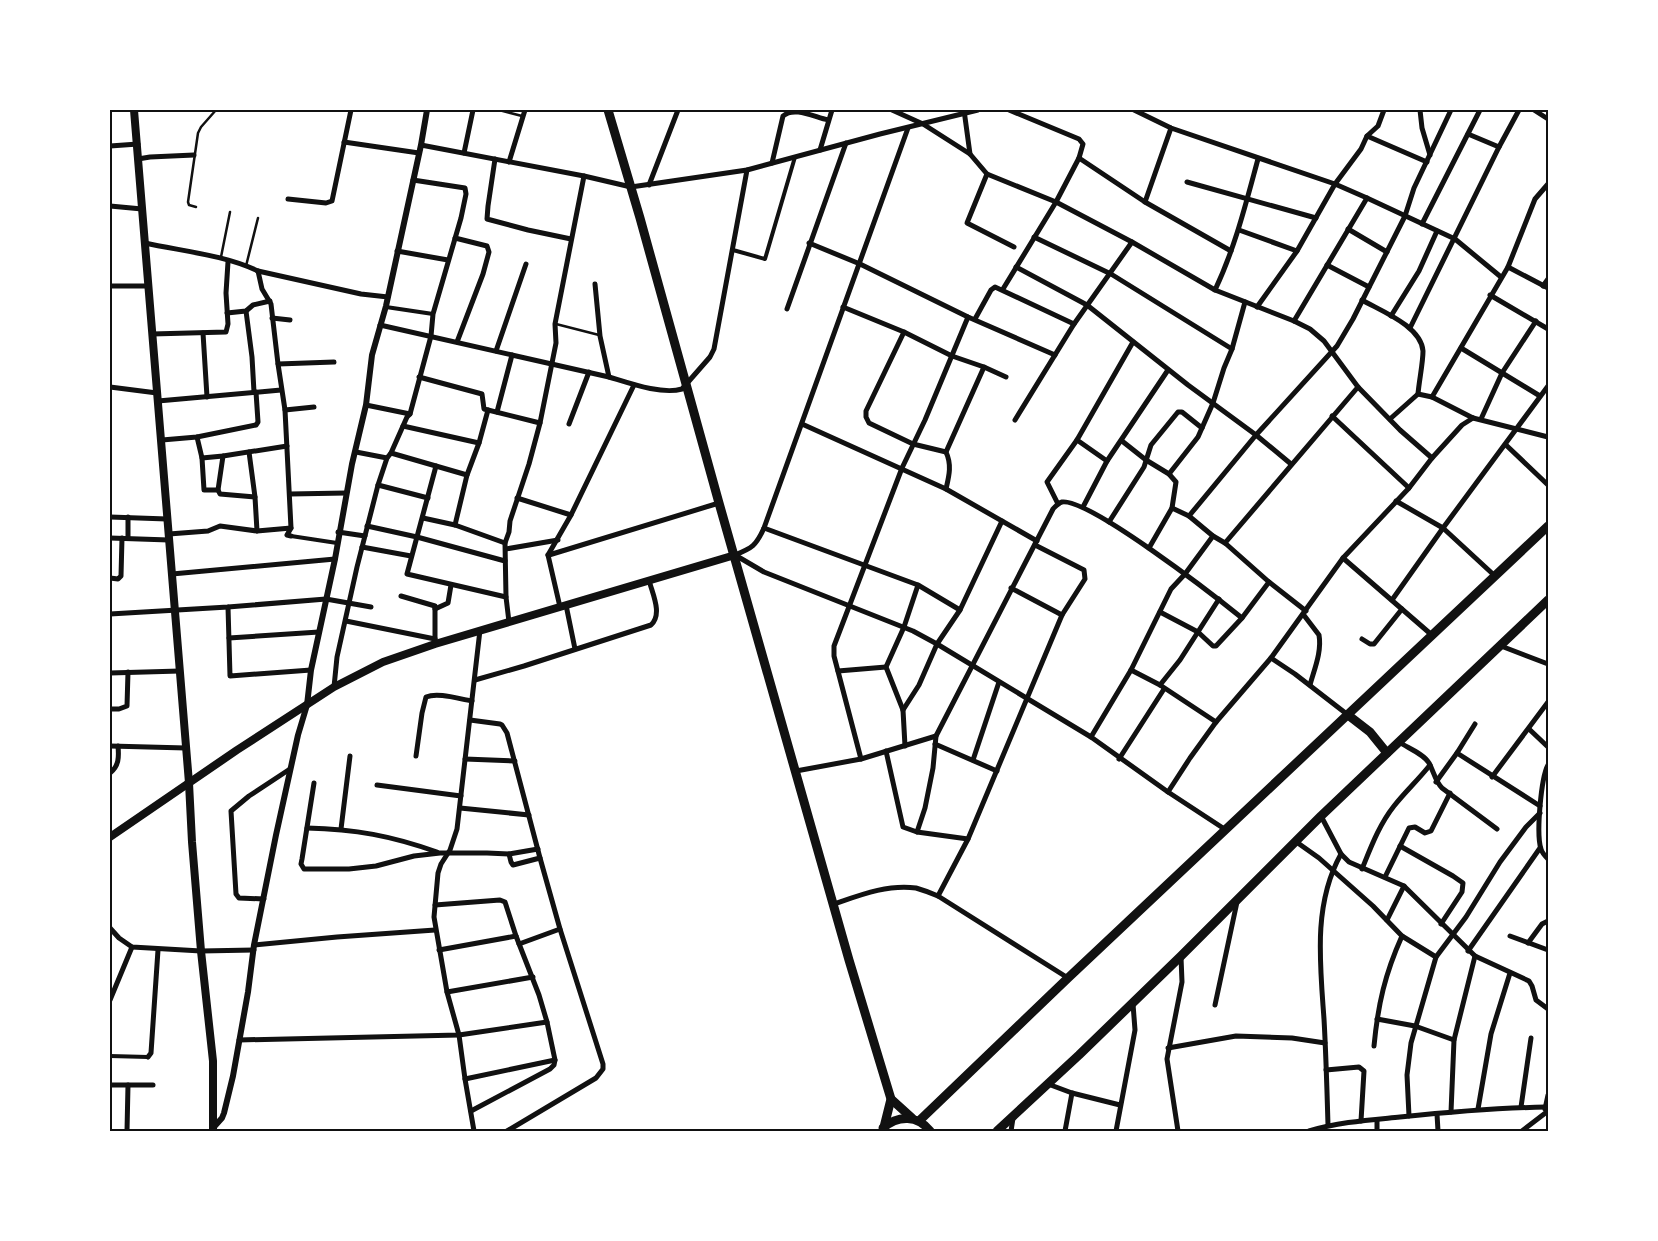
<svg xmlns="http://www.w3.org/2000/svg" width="1658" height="1241" font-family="Lato,sans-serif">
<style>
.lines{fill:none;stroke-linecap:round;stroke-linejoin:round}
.service{stroke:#111;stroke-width:2.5}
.pedestrian{stroke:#111;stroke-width:4}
.minor{stroke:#111;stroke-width:5}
.tertiary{stroke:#111;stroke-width:6}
.secondary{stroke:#111;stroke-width:8}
.primary{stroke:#111;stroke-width:9}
.neatline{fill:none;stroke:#111;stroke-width:2}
</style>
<rect width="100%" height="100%" fill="#fff"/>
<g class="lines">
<g class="service">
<path d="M499 110 522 116"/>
<path d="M196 207 189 205 188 202 198 133 201 127 216 110"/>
<path d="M221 257 230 212"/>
<path d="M246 266 258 218"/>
<path d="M556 324 599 335"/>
</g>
<g class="pedestrian">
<path d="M733 250 765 259 795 157"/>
<path d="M386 307 433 314"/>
<path d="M291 536 337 543"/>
<path d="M110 1056 148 1057"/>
</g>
<g class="minor">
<path d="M892 110 923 124 970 154 987 174 1056 202 1132 242 1215 290 1294 321 1310 329 1324 341 1358 387 1400 430 1432 458"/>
<path d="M964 110 970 154"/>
<path d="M1134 110 1171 128 1335 184 1367 198 1455 239 1501 277"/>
<path d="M1420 110 1422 128 1430 155"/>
<path d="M1534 110 1548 119"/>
<path d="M1468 134 1499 147"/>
<path d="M1367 136 1427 162"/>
<path d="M344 142 419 153"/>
<path d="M421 145 584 176 631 187 747 170 880 134 978 110"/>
<path d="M110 146 138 144"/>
<path d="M820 150 832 110"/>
<path d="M464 153 473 110"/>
<path d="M1079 158 1145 202 1231 251"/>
<path d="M138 159 150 157 194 155"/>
<path d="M495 159 488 206 487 219 528 230 571 239"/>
<path d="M509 162 525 110"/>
<path d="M772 163 783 116C794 106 814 117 828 120"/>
<path d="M987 174 967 223 1014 247"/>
<path d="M1187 182 1316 218"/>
<path d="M649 185 678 110"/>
<path d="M288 199 326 203 332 201 351 110"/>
<path d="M1145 202 1171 128"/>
<path d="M110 206 142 209"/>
<path d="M1422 224 1480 110"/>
<path d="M1348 229 1387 252"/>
<path d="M1239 230 1297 251"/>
<path d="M1034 237 1111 274 1232 349"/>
<path d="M455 238 487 246 489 252 483 274 457 342"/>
<path d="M145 243C181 251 225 255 258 271L361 294 388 297"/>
<path d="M809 243 860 264 968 317 1055 355"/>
<path d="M397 251 448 260"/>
<path d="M1327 265 1369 287"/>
<path d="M1016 267 1087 305 1188 385 1256 435 1291 464"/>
<path d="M1508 267 1548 288"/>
<path d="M258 271 262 289 271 304 278 364 285 410 291 528 287 535 291 536"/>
<path d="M595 284 600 336 609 377"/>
<path d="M110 286H148"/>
<path d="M1543 286 1548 279"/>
<path d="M1003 289 1056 202 1079 158 1083 144 1079 139 1009 110"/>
<path d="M1215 290C1235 248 1246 203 1258 159"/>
<path d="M1490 295 1548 329"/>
<path d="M1362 300C1381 311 1421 326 1423 351 1423 363 1419 381 1418 394L1432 397 1473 418 1548 437"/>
<path d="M843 307 904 332 952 356 984 367 1006 377"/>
<path d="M1257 307 1297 251 1335 184 1361 149 1367 136 1378 126 1384 110"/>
<path d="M787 309 846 143"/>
<path d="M246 311 252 357 254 392"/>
<path d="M227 313 246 311 253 305 270 301"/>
<path d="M1391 316 1419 271 1437 231"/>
<path d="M272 318 290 320"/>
<path d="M975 319 991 290 995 287 1074 324"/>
<path d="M1294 321 1367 198"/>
<path d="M380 325 609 377C629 383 662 395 682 389L710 357 714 349 747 170"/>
<path d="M1410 328 1499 147 1519 110"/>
<path d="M904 332 866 411V417L869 423 913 444 946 452"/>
<path d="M203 333 207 397"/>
<path d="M152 334 226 332 228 324 226 293 228 262"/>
<path d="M1461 348 1540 396"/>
<path d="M496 351 526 264"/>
<path d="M278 364 334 362"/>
<path d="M419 377 482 394 484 409 540 423"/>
<path d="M110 387 157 393"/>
<path d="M1432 397 1508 267 1535 199 1548 184"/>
<path d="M158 401 281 390"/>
<path d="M366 405 410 414"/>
<path d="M285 410 314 407"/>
<path d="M497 412 512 355"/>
<path d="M1332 416 1409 488"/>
<path d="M1390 419 1418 394"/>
<path d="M1481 419 1502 373 1536 321"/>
<path d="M1015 420 1074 324 1132 242"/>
<path d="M569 424 589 372"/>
<path d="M802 424 946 489 1037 541"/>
<path d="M403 426 479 443"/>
<path d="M197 437 202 458 223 456 287 446"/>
<path d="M162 440 197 437 256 425 258 422 256 392"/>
<path d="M1077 440 1107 461"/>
<path d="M1122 441 1146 460 1169 474 1176 482 1172 508 1149 548"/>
<path d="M1506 445 1548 485"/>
<path d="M249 452 255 497 257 531"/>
<path d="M356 452 387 458"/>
<path d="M391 453 467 475"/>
<path d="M223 456 218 490 220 494 255 497"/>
<path d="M202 458 204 490H218"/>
<path d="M436 466 407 574 506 597"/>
<path d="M1169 474 1198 437 1213 403 1224 368 1232 349 1245 302"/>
<path d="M378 485 428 498"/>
<path d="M946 489C949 476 952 465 946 452L984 367"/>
<path d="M290 494 346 493"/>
<path d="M517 498 571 515"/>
<path d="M1396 501 1443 528 1495 576"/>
<path d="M1058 504 1047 482 1077 440 1133 342"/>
<path d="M1083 507 1107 461 1168 370"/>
<path d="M1172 508 1189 516 1213 536 1225 543 1269 582 1306 611"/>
<path d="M1189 516 1256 435 1337 346 1353 319 1405 216 1414 188 1451 110"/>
<path d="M110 517 167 519"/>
<path d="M423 518 455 525 505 543"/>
<path d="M1109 522 1144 467 1151 445 1178 412H1182L1202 428"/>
<path d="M455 525 467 475 479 443 488 410"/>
<path d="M367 526 417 537 505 561"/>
<path d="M764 528 918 585 960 610"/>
<path d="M338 532 365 536"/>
<path d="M169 534 208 531 220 526 257 531 291 528"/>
<path d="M110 538 169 540"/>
<path d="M128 538V517"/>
<path d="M1225 543 1358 387"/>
<path d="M362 547 411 556"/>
<path d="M506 549 558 540"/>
<path d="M548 555 571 515 634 385"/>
<path d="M548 555 560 607"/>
<path d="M549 555 719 503"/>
<path d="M735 555 764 572 913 631 937 644 1091 737 1168 792 1226 830"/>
<path d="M735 555C752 548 756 546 764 528L908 128"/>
<path d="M1343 558 1433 636"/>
<path d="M172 574 335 559"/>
<path d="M110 578 118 579 121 576 122 538"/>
<path d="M1011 588 1062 615"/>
<path d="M401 596 435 606V642"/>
<path d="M1392 600 1443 528 1548 386"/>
<path d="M566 605 575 649"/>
<path d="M228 607 230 676 311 670"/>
<path d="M435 609 448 603 451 585"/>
<path d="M1160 612 1198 632 1213 646H1216L1242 618 1269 582"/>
<path d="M110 614 228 607 326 599 371 607"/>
<path d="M1303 614 1319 635C1322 652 1314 670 1310 685"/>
<path d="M346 621 435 639"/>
<path d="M509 622 506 597 505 543 509 532 510 521 529 464 540 423 556 343 555 324 584 176"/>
<path d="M229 638 319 632"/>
<path d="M1362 639 1370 644H1374L1402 609"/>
<path d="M1501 646 1548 664"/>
<path d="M1271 658 1295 674 1348 715"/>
<path d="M1131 670 1160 685 1216 722"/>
<path d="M838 671 886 667"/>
<path d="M110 673 180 671"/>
<path d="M475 680 524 666 651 625C663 614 652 593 649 580"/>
<path d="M1160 685 1180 660 1219 599"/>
<path d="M334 687 337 657 357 567 378 485 387 458 391 453 407 417 410 414 431 336 433 314 461 218 466 194 465 188 413 180"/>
<path d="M110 709H119L127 706 128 672"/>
<path d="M903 710 919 685 937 644 960 610 1002 521"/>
<path d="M470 720 500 724 502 725 507 733 540 858 560 929 603 1064V1069L596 1078 507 1131"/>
<path d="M1529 729 1548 747"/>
<path d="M1091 737 1131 670 1171 589 1185 574 1213 536"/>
<path d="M1399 742C1408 748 1424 754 1429 763 1434 772 1435 781 1442 788L1497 829"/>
<path d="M935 744 997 771"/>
<path d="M110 746 186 748"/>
<path d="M905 746 903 710 886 667 904 627 918 585"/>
<path d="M886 751 903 827 917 832"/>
<path d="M1457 753 1540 806"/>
<path d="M416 756 422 713 426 697C438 692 459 699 472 701"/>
<path d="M465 759 515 761"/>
<path d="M861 759 834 656V646L902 468 925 420 968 317"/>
<path d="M1119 759 1164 689"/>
<path d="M973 760 999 682"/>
<path d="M1548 765C1541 778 1536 834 1541 849 1542 853 1545 856 1548 859"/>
<path d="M796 771 861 759 936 736"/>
<path d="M110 773C119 766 119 757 118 746"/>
<path d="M1492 777 1548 702"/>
<path d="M1436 782 1457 753 1475 724"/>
<path d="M314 783 302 859 301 864 304 869H349L376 866 414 856 440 853H487L509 854 538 849"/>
<path d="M377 785 461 796"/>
<path d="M1168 792 1190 758 1216 722 1271 658 1343 558 1409 488 1432 458 1462 425 1473 418"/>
<path d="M460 808 529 815"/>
<path d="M1321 816 1341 854 1349 862 1404 886 1475 956 1529 981 1532 986 1536 1000 1548 1009"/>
<path d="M307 828C355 829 392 836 437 852"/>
<path d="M341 829 350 756"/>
<path d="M968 839 917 832 925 808 933 768 936 736 1053 509C1056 506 1058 503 1062 502 1089 498 1216 597 1242 618"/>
<path d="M1295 841 1319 858 1373 906 1402 936 1436 957"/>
<path d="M1400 846 1453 876 1463 883 1462 892 1441 924"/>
<path d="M509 854 511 862 513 865 540 858"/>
<path d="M1362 869C1371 847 1379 825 1394 806 1405 792 1419 779 1430 765"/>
<path d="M1385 877 1409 828 1415 827 1425 833 1431 831 1450 793"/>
<path d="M938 896 968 839 1062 615 1085 579 1084 570 1035 545"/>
<path d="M264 899 239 898 236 894 231 811 249 796 290 769"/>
<path d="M834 904C860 895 888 884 916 888 923 890 931 893 938 896L1068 978"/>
<path d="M435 905 500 900 505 902 516 936 539 995 547 1022 555 1060 554 1065 550 1069 471 1111"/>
<path d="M1387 920 1404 886"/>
<path d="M110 928 119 938 132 947 201 951 254 950"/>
<path d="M1510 936 1548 950"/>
<path d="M1528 943 1542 924 1548 921"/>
<path d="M519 944 560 929"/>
<path d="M254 945 337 937 435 930"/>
<path d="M439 950 516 936"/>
<path d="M1468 951 1540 848"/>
<path d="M447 992 533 977"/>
<path d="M110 1000 132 947"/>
<path d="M1215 1005 1237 902"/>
<path d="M1377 1019 1415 1026 1454 1040"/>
<path d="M239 1040 459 1035 547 1022"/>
<path d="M1374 1046C1378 1004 1385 974 1402 936"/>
<path d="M1168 1048 1236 1036 1292 1038 1325 1043"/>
<path d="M148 1057 151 1053 158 950"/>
<path d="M1326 1070 1359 1067 1364 1071 1361 1121"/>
<path d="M465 1079 555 1060"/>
<path d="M1048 1084 1072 1093 1120 1105"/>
<path d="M110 1085H153"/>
<path d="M1521 1107 1531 1038"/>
<path d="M1478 1109 1491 1034 1510 973"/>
<path d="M1545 1109 1548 1095"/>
<path d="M1451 1112 1454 1040 1475 956"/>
<path d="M1437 1114 1438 1131"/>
<path d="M1409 1116 1407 1075 1411 1043 1436 957 1466 917 1500 862 1526 827 1540 813"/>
<path d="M1377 1120V1131"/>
<path d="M1328 1125C1327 1090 1326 1054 1324 1019 1320 963 1313 904 1341 854"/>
<path d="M127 1131 128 1085"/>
<path d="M474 1131 465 1079 459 1035 447 992 434 917 438 873 441 864 450 850 457 829 480 630"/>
<path d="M1011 1131 1013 1118"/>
<path d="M1065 1131 1072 1093"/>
<path d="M1116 1131 1135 1030 1133 1004"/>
<path d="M1178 1131 1167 1059 1182 982 1181 957"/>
<path d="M1309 1131C1339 1122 1370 1120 1400 1117 1449 1112 1497 1108 1546 1107"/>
<path d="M1522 1131 1548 1111"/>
</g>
<path class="tertiary" d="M213 1128 222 1118 224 1113 233 1076 248 992 254 945 276 835 298 735 307 705 311 670 335 559 352 464 366 405 372 355 386 306 421 145 427 110"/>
<g class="secondary">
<path d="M134 110 189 783 192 842 201 951 213 1061V1131"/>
<path d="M110 837 237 750 334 687 383 662 435 644 735 555"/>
</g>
<g class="primary">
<path d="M608 110 640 218 719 503 849 960 891 1099 884 1127"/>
<path d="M1348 715 1370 732 1387 753"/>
<path d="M891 1099 912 1118"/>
<path d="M919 1121 1068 978 1548 526"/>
<path d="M883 1128C898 1115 918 1115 930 1131"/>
<path d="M997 1131 1079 1055 1181 956 1321 816 1548 600"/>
</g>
</g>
<rect width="1658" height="1241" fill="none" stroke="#ffffff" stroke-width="222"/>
<rect x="111" y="111" width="1436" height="1019" class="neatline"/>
</svg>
